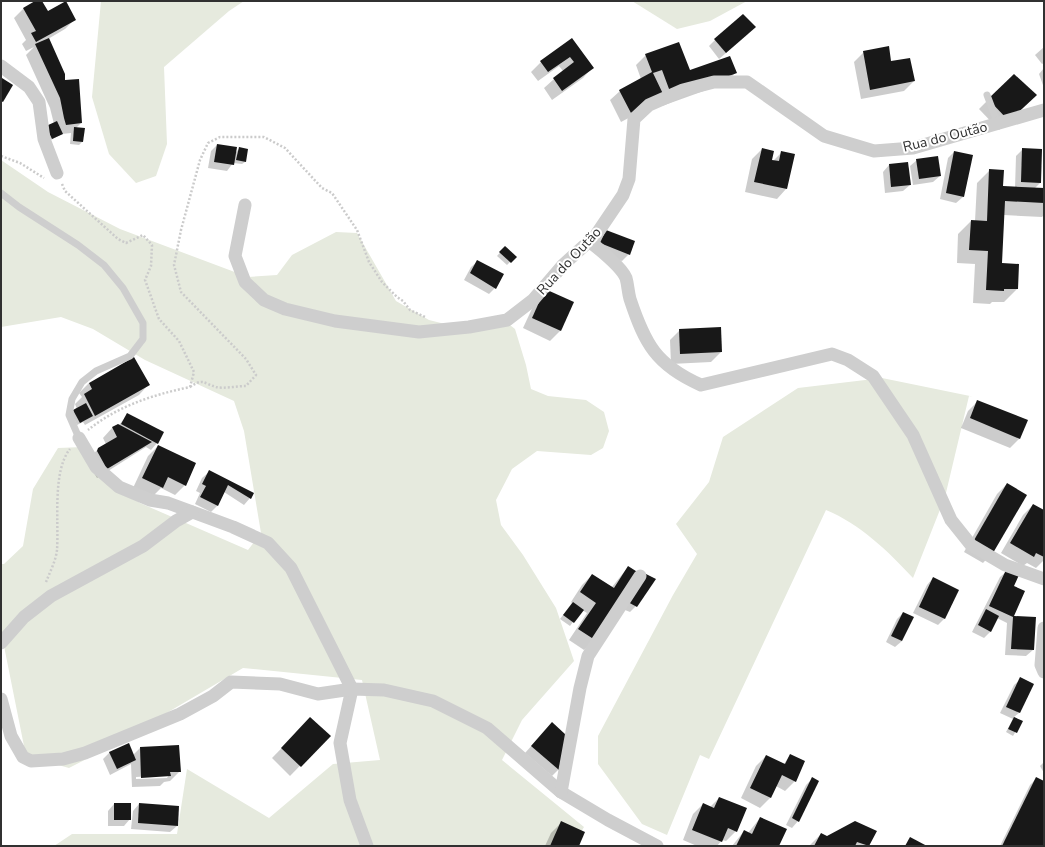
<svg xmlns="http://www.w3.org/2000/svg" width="1045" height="847" font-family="'Nunito Sans',sans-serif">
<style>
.green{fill:#e6eade}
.shadow{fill:#0003;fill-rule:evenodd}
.building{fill:#181818}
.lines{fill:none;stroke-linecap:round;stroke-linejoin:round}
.path{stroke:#cbcbcb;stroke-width:2.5;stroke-dasharray:2 2;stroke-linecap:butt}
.service{stroke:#cecece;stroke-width:7}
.minor{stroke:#cecece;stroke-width:13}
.labels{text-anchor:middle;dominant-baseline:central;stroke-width:4;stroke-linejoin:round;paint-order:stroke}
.street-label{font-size:14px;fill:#313131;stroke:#fff}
</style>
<rect width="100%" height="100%" fill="#fff"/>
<g class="green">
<path d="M101 1H244L229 11 164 67 167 144 156 176 136 183 109 154 92 97Z"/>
<path d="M632 1H747L710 21 677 29Z"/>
<path d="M1 160 48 192 120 229 248 277 277 275 292 255 336 232 357 233 396 301 429 320 453 326 501 318 515 329 526 365 531 389 548 396 586 400 604 412 609 431 603 448 591 455 537 451 512 469 496 500 501 525 523 555 556 608 574 661 522 720 502 760 584 827 573 846H54L72 834H177L187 769 269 818 333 764 380 760 362 680 243 668 102 751 69 768 26 756 1 631V564H4L23 546 33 489 58 448 83 447 104 478 140 503 248 550 261 533 244 431 234 401 145 360 93 329 61 317 1 327Z"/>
<path d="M882 378 970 396 973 397 969 396 945 497 913 578C888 551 860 524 826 510L709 759 700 755 667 835 642 824 598 764V736L673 595 697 554 676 524 709 482 723 437 798 388Z"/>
</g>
<g class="shadow">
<path d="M37 1H41L47 12 75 19 65 29 48 39 81 123 76 128 84 129 82 142 79 145 70 144 71 133 62 134 49 141 44 130 54 124 50 108 26 55 34 47 26 51 22 44 26 40 14 18 24 8Z"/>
<path d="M748 34 719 59 709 46 715 40Z"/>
<path d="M572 40 592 68 583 78 552 100 544 88 563 71 559 66 538 81 531 72 541 62Z"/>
<path d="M1044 47V63L1042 64 1035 55Z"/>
<path d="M864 52 890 62 914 81 904 91 861 99 854 62Z"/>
<path d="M646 55 689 72 735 73 726 83 662 106 653 105 621 122 610 100 620 91 641 79 636 65Z"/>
<path d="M1044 68V88L1039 74Z"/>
<path d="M2 79 12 85 1 103V80Z"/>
<path d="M1035 95 999 130 979 109 988 100Z"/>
<path d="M217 145 235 153 239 149 245 162 242 164 233 163 227 171 208 168 211 151Z"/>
<path d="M762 149 773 161 782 152 786 189 777 199 745 192 752 159Z"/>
<path d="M1023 149 1041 182 1034 189H1044V215L1042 217 1004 215 1001 264 1018 265 1017 289 1004 302H992L990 304 973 303 975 264 957 263 958 234 971 221H975L977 183 990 170 1002 187 1015 188 1016 156Z"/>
<path d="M954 152 963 197 956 203 940 199 948 158Z"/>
<path d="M917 160 940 176 933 182 913 185 910 166Z"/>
<path d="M889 165 910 185 903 191 885 193 883 172Z"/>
<path d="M606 231 629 254 622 261 594 250 599 237Z"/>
<path d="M505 247 515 257 507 265 497 256Z"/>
<path d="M478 261 495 288 489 294 464 280 471 267Z"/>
<path d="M536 300 573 302 560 331 550 341 523 328Z"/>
<path d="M720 328 721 352 711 362 671 364 670 340 680 330Z"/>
<path d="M89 383 148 385 139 395 85 425 83 422 77 425 71 413 77 409 75 404 82 397 79 393Z"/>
<path d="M978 401 1020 438 1010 448 961 428 968 411Z"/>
<path d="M128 414 157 443 151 450 146 447 97 478 87 461 99 448 106 444 103 438 112 428 119 425Z"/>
<path d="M158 446 185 485 175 495 161 488 152 497 133 488 148 456Z"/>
<path d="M209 472 250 498 244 505 224 492 217 506 211 512 195 504 200 493 196 491 202 478Z"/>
<path d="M1007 484 992 553 983 563 964 552 997 494Z"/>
<path d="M1033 505 1044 511V560L1036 568 1027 563 1023 566 1001 553 1023 515Z"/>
<path d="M628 567 594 640 584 650 569 640 587 613 582 610 570 626 560 619 572 603 571 602 582 585 592 575 612 587Z"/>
<path d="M1007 571 1013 587 1024 592 1012 617 1035 618 1033 650 1026 656 1005 655 1007 623 997 618 991 631 984 638 972 632 1000 577Z"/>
<path d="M933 578 944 619 938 625 913 613 927 585Z"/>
<path d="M638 580 636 606 630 612 620 608Z"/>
<path d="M903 613 902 641 895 647 886 642 897 619Z"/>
<path d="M1021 679 1033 685 1019 713 1014 717 1022 721 1013 736 1006 732 1013 719 1000 713 1014 685Z"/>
<path d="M310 719 329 736 290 776 272 758Z"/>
<path d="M552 723 565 735 558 770 552 776 525 753Z"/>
<path d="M140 748 180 771 170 781 164 782 160 786 132 787 131 764 110 775 103 759 110 752 133 755ZM169 775 167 778 136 779V777Z"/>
<path d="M790 755 795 781 785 791 776 786 770 798 760 808 741 798 756 766 766 756 784 764Z"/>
<path d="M1044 762V773L1040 766Z"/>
<path d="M1037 778 1044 782V846H1000L1030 785Z"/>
<path d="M812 779 798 821 792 828 786 825 806 785Z"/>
<path d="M719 798 736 831 726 841 722 840 717 846H697L683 840 693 814 703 804 710 807Z"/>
<path d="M114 804 130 819 124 826H108V811Z"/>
<path d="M139 804 177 826 170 832 131 829 133 811Z"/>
<path d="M760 818 778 846H732L744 831 748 833Z"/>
<path d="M561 823 578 846H545L551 833Z"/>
<path d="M875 832 868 846H809L821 834 827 837Z"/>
</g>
<g class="building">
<path d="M35 1H42L48 11 66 1 76 20 36 42 31 33 36 31 23 8Z"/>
<path d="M743 14 756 27 726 53 714 39Z"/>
<path d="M49 38 65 74V80L79 79 82 123 66 125 64 118 60 98 35 44Z"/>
<path d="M572 38 594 68 562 91 553 78 574 62 570 57 548 72 540 61Z"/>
<path d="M679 42 690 70 730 56 737 73 672 97 662 70 653 73 664 96 631 113 619 90 652 72 645 54Z"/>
<path d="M889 46 891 61 910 58 915 81 870 90 863 51Z"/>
<path d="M1014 74 1037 95 1009 121 988 99Z"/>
<path d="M2 78 13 85 3 102 1 101Z"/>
<path d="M57 121 63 134 52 139 46 126Z"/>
<path d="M74 127 85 128 83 142 73 141Z"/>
<path d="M217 144 237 147 234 165 214 162Z"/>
<path d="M239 147 248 149 246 162 236 160Z"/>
<path d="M762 148 774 151 772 160 779 161 781 151 795 154 787 189 754 182Z"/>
<path d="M1022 148 1042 149 1041 183 1021 182Z"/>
<path d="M954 151 973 155 964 197 946 193Z"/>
<path d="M938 156 941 176 919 179 916 159Z"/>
<path d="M908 162 911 185 891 187 889 164Z"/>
<path d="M989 169 1004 170 1003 186 1044 188V203L1005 201 1002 263 1019 264 1018 289H1004V291L986 290 988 251 969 250 971 220 987 221Z"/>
<path d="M606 230 635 241 630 255 600 243Z"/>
<path d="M505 246 517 257 511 263 499 252Z"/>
<path d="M477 260 504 274 496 289 470 273Z"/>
<path d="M545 289 574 302 561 331 532 318Z"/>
<path d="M721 327 722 352 680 354 679 329Z"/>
<path d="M134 357 150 385 95 416 84 394 92 389 89 383Z"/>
<path d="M977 400 1028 420 1020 439 970 418Z"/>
<path d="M86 403 93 416 80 423 73 410Z"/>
<path d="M127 413 164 432 158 444 121 424Z"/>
<path d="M118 424 152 442 107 469 97 451 98 448 117 437 112 427Z"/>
<path d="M158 445 196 463 186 486 168 477 163 488 142 478Z"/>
<path d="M209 470 254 493 251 499 228 485 218 506 200 497 206 486 202 484Z"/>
<path d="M1007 483 1027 495 993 553 973 542Z"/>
<path d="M1033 504 1044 510V557L1036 553 1034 557 1010 543Z"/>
<path d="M628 566 639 573 595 640 578 629 596 603 580 592 592 574 614 588Z"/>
<path d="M1006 570 1019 575 1014 586 1025 591 1014 616 1036 617 1034 650 1011 649 1013 617 989 606Z"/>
<path d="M644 573 656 579 637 607 626 601Z"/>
<path d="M933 577 959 590 945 619 919 607Z"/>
<path d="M573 602 584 610 574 623 563 615Z"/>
<path d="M986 609 999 616 991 632 978 625Z"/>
<path d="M903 612 914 617 902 641 891 636Z"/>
<path d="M1020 677 1034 684 1020 713 1006 707Z"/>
<path d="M310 717 331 736 301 767 281 748Z"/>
<path d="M1014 717 1023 721 1017 733 1008 729Z"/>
<path d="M552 722 566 735 559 770 531 746Z"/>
<path d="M129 743 136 760 117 769 109 752Z"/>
<path d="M179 745 181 772H170L171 776 141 778 140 747Z"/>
<path d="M790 754 805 761 796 782 782 775 771 798 750 788 766 755 785 764Z"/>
<path d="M812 777 819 781 799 822 792 818Z"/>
<path d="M1036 777 1044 781V846H1002Z"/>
<path d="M719 797 747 808 737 832 728 828 722 842 692 830 703 803 714 808Z"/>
<rect x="114" y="803" width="17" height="17"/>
<path d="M139 803 179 806 178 826 138 823Z"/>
<path d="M760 817 787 829 779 846H736L744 830 752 834Z"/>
<path d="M561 821 585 832 579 846H550Z"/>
<path d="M855 821 877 831 869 846 857 842 855 846H814L821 833 827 836Z"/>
<path d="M910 837 927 846H905Z"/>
</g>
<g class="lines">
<g class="path">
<path d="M1 156 20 163 44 178"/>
<path d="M62 184 65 191 118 239 126 243 143 235 152 245 151 266 145 280 159 319 179 341 194 372 190 387C152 395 118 406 88 430"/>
<path d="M190 387C203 378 203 383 216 387 224 389 237 386 246 386L256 375 246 359 181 292 174 265 181 230 200 160 208 143 220 137H264L285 148 322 188 332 193 357 230 369 262 382 282 397 297 403 301 410 310 425 317"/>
<path d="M46 582C50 572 56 560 57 550 59 523 52 471 70 449"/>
</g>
<g class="service">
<path d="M987 95 998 124"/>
<path d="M1 193 19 207 78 245 104 265 123 288 143 323V339L130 356 96 371 82 382 72 399 69 415 79 438"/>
</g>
<g class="minor">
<path d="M1 66 29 87 39 102 44 139 57 173"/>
<path d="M245 205 235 256 245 282 264 300 285 309 335 321 419 332 469 327 507 320 533 300 563 265 596 235 623 195 629 179 634 119 649 105 683 90 714 82H747L824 136 874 151 913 148 1044 110"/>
<path d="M589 241C599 249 621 266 626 278 628 285 628 292 630 299 645 344 656 365 701 385L832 354 848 360 873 376 913 435 951 520 971 545 1005 565 1044 579"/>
<path d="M79 438 96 467 119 487 150 500 168 503 233 527 268 543 291 568 352 689"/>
<path d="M1044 628 1041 665 1044 672"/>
<path d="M1 643 24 617 51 596 143 546 176 521 192 512"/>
<path d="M352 689 340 743 350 800 367 846"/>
<path d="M1 699 11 736 23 757 31 761 63 759 85 753 180 714 213 696 231 682 280 684 318 694 352 689 384 690 433 701 487 728 561 792 608 820 657 846"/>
<path d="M561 792 580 688 588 656 640 576"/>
</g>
</g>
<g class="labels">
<g class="street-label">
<text transform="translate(945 137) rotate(-14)">Rua do Outão</text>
<text transform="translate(569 261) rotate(-47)">Rua do Outão</text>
</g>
</g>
<rect width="1045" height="847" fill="none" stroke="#313131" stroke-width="4"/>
</svg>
